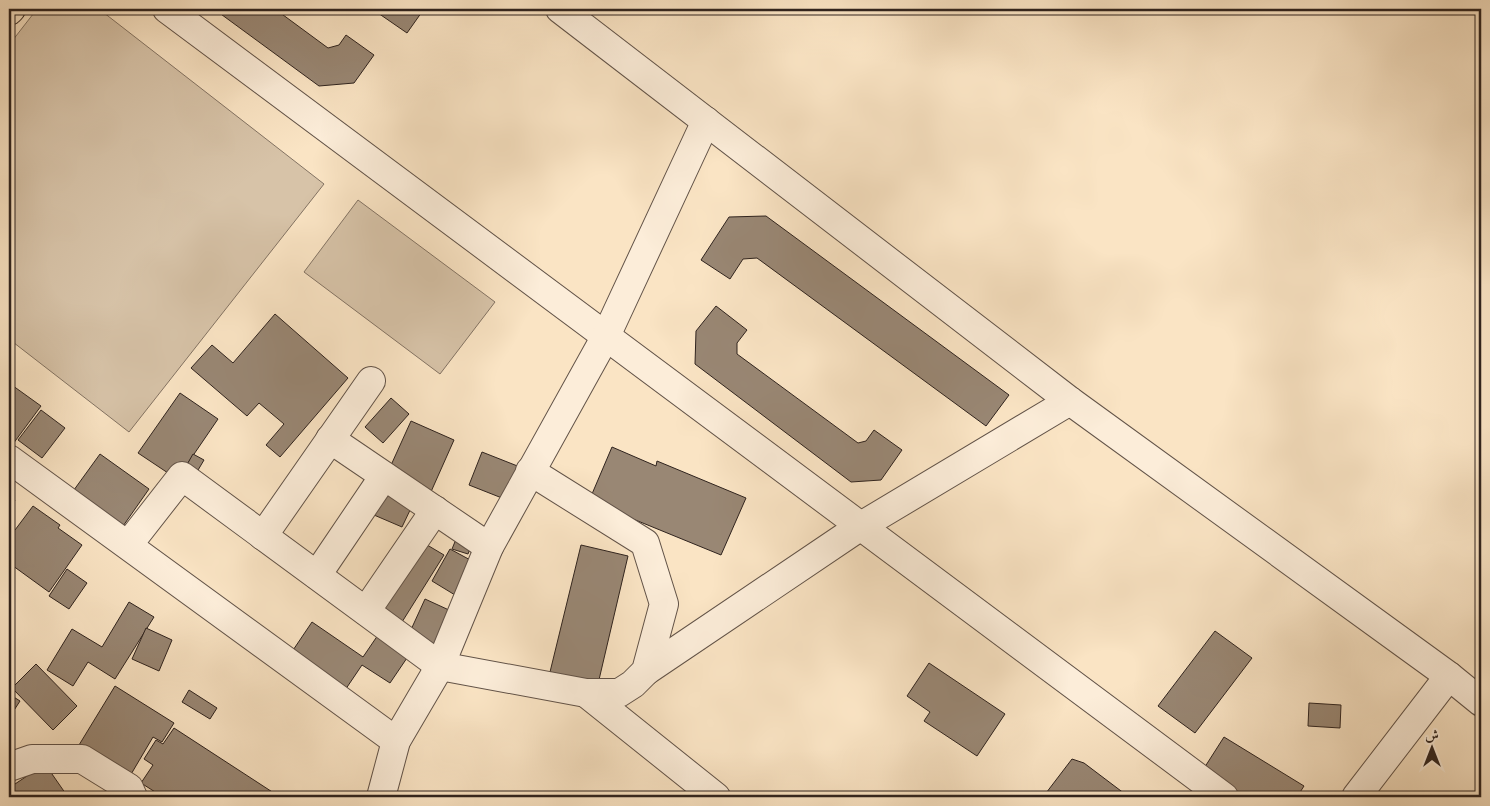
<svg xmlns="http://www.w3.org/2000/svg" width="1490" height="806" font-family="'IM FELL English',Amiri,serif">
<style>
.green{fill:#d7c3a8;stroke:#837363}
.building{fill:#998774;stroke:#2f231e}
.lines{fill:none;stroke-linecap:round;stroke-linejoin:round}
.minor-casing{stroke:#625348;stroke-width:30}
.major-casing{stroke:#2f231e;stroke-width:30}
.minor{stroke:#fcedd9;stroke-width:28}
.major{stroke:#fae4c4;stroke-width:28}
</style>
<rect width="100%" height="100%" fill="#fae4c4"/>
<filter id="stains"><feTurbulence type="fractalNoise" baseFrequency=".004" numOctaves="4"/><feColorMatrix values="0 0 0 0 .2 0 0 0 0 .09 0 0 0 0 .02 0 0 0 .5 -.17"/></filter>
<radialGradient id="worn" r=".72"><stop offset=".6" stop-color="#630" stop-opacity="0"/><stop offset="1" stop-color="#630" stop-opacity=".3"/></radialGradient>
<g class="green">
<path d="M37 9H99L324 184 129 432 9 339V45Z"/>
<path d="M358 200 495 302 440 374 304 272Z"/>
</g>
<g class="building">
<path d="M214 9H275L328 48 339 45 346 35 374 55 354 83 319 86Z"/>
<path d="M382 9H424L407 33 378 13Z"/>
<path d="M766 216 1009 395 986 426 757 258 743 259 730 279 701 260 729 217Z"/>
<path d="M716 306 747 330 737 343V354L858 443 866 441 874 430 902 450 881 480 851 482 695 364 696 331Z"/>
<path d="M275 314 348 378 280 457 266 445 284 424 259 403 247 416 191 368 212 345 233 363Z"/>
<path d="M9 383 41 406 10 448 9 447Z"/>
<path d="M180 393 218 419 177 479 138 453Z"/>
<path d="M391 398 409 414 383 443 365 427Z"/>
<path d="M41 410 65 428 42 458 18 440Z"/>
<path d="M411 421 454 440 430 494 387 474Z"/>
<path d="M612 447 656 466 657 461 746 498 721 555 589 501Z"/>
<path d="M482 452 520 467 507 500 469 485Z"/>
<path d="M100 454 149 489 121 529 71 494Z"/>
<path d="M193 454 204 460 191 482 181 475Z"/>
<path d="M384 493 412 506 402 527 374 515Z"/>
<path d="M9 496 15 500 9 510Z"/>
<path d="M33 506 60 525 58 528 82 545 49 592 9 563V526L15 530Z"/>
<path d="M459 532 474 538 468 554 452 549Z"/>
<path d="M417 539 444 555 402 622 376 605Z"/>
<path d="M581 545 628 556 598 684 550 672Z"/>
<path d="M450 549 474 562 455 595 432 581Z"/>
<path d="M67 569 87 583 69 609 49 596Z"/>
<path d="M425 599 462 616 446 651 409 634Z"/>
<path d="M129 602 154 617 115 679 88 662 73 686 47 670 72 629 102 647Z"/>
<path d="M312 622 363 657 378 635 409 655 390 683 362 665 337 702 283 665Z"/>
<path d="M146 628 172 640 159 671 132 659Z"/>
<path d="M1215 631 1252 658 1195 733 1158 706Z"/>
<path d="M929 663 1005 714 977 756 924 721 930 712 907 696Z"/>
<path d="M36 664 77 706 53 730 12 688Z"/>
<path d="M115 686 174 723 162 742 153 737 130 776 79 745Z"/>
<path d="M189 690 217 708 210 719 182 702Z"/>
<path d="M9 694 20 701 9 718Z"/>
<path d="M1309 703 1341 705 1340 728 1308 726Z"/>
<path d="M174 728 280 797H163L141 783 153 765 144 759 156 740 163 744Z"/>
<path d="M1224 737 1304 786 1297 797H1241L1201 773Z"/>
<path d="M1072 759 1084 763 1129 797H1043Z"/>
<path d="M45 764 68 797H9V788Z"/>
</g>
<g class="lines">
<defs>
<g id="minor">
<path d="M167 9 1224 797"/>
<path d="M560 9 1070 401 1449 676 1481 702"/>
<path d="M330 439 489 547"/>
<path d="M9 459 396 741"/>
<path d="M263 536 371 381"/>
<path d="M128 545 182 476 440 666 586 693H619L633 684 646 671 664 604 645 543 530 471"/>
<path d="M317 575 384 476"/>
<path d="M366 611 435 510"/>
<path d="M646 671 861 526 1070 401"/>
<path d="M586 693 716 797"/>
<path d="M9 767 32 759H82L129 788 133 797"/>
<path d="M381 797 396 741 440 666 489 547 606 336 706 121"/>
<path d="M1356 797 1449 676"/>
</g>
<path id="major" d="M9 11 11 9"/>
</defs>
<use href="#minor" class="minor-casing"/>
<use href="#major" class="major-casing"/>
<use href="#minor" class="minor"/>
<use href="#major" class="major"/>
</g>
<rect width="1490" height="806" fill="none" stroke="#fae4c4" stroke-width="30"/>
<rect x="10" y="10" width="1470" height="786" fill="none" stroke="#2f231e" stroke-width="2.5"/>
<rect x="15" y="15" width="1460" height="776" fill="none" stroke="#2f231e"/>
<g transform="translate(1432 748)" stroke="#fcedd9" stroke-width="4" paint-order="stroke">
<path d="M0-4L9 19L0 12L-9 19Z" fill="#2f231e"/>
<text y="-8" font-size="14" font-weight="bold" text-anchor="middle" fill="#2f231e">ش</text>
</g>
<rect width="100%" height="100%" filter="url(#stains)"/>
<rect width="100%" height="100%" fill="url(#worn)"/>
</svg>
